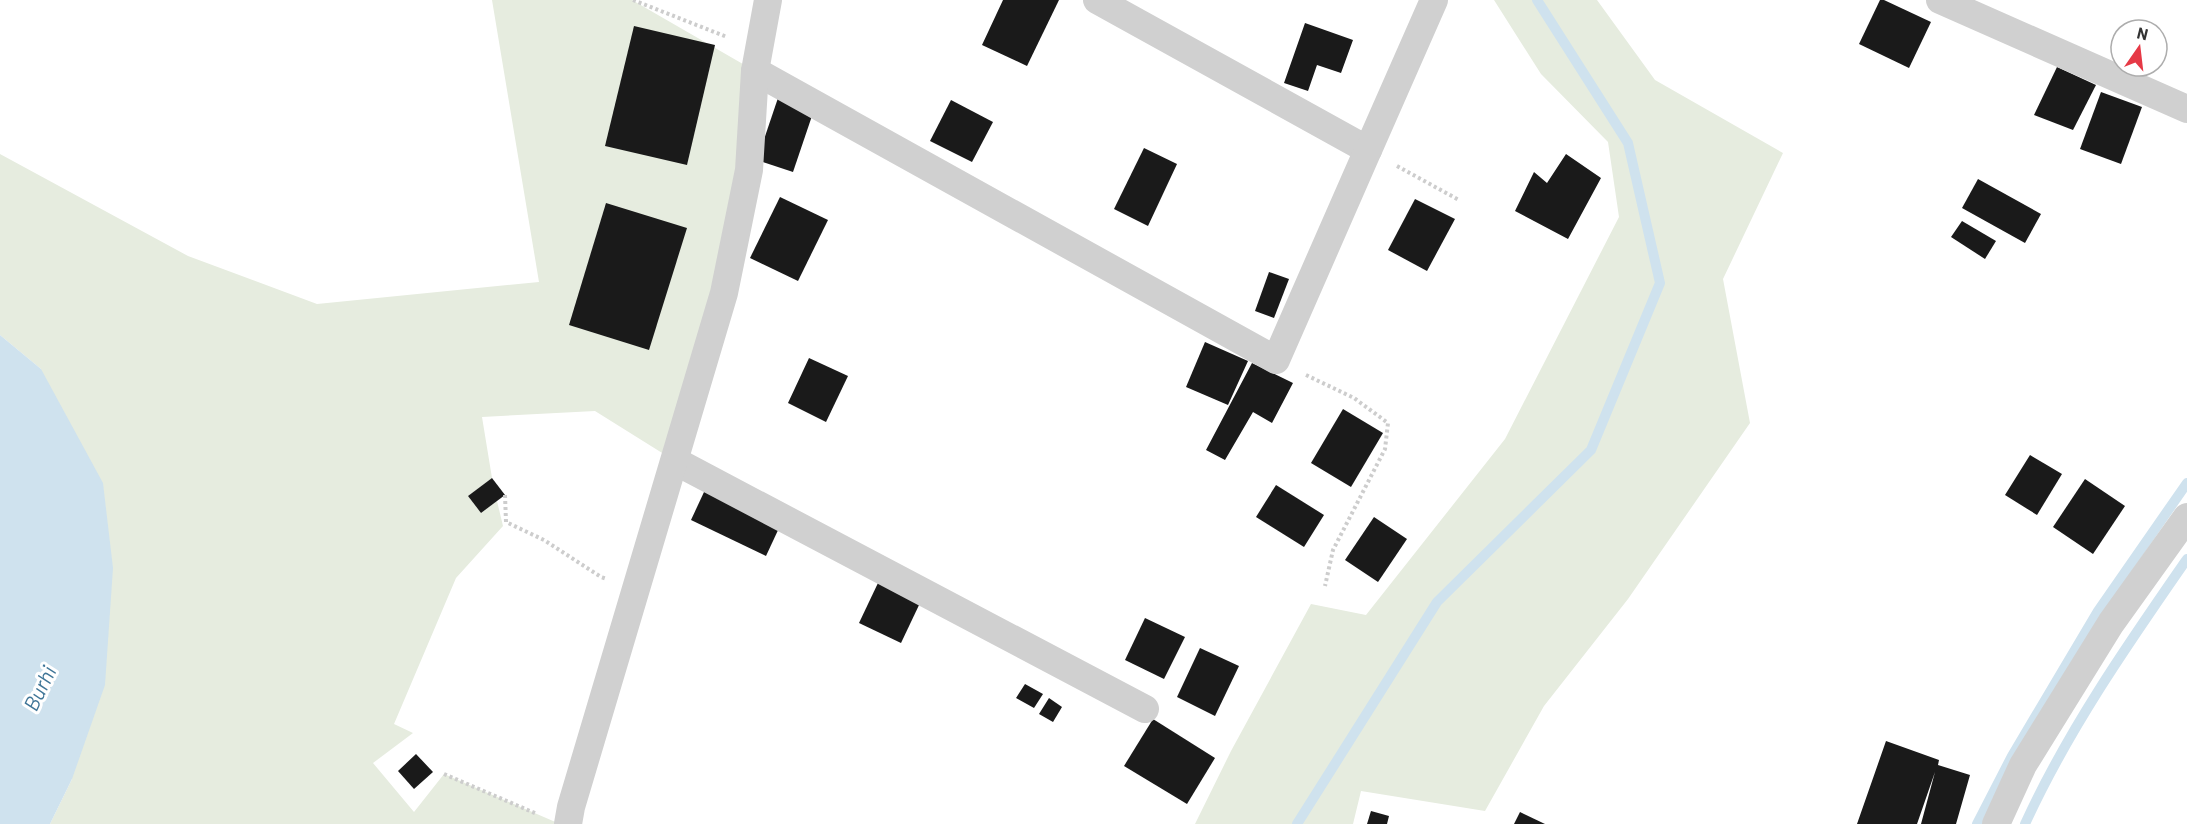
<svg xmlns="http://www.w3.org/2000/svg" width="2187" height="824" font-family="Barlow,sans-serif">
<style>
.green{fill:#e6ecdf}
.water{fill:#cfe2ee}
.lines{fill:none;stroke-linecap:round;stroke-linejoin:round}
.stream{stroke:#cfe2ee;stroke-width:10}
.building{fill:#1a1a1a}
.path{stroke:#cdcdcd;stroke-width:4;stroke-dasharray:3 3;stroke-linecap:butt}
.minor{stroke:#d0d0d0;stroke-width:28}
.labels{text-anchor:middle;dominant-baseline:central;stroke-width:6;stroke-linejoin:round;paint-order:stroke}
.water-label{font-size:21px;font-style:italic;fill:#3f7597;stroke:#fff}
</style>
<rect width="100%" height="100%" fill="#fff"/>
<g class="green">
<path d="M492 0H632L755 71 752 126 675 461 595 411 482 417 492 478 468 496 481 513 497 501 503 526 456 578 394 724 413 733 373 763 414 812 444 774 560 824H50L72 779 41 369 0 335V154L188 256 317 304 539 282Z"/>
<path d="M1494 0H1597L1655 80 1783 153 1723 279 1750 423 1628 599 1544 706 1485 811 1361 791 1353 824H1195L1231 751 1311 604 1366 615 1505 439 1619 217 1608 142 1541 74Z"/>
</g>
<path class="water" d="M0 335 41 369 103 483 113 568 105 685 72 779 50 824H0Z"/>
<g class="lines">
<g class="stream">
<path d="M1297 824 1437 602 1591 450 1660 283 1628 143 1537 0"/>
<path d="M1977 824 2012 756 2098 611 2187 483"/>
<path d="M2025 824C2068 730 2128 644 2187 559"/>
</g>
</g>
<g class="building">
<path d="M1003 0H1059L1027 66 982 45Z"/>
<path d="M1880 0H1884L1931 22 1909 68 1859 44Z"/>
<path d="M1305 23 1353 40 1341 73 1317 65 1308 91 1284 83Z"/>
<path d="M634 26 715 45 687 165 605 146Z"/>
<path d="M2057 67 2096 85 2073 130 2034 115Z"/>
<path d="M2101 92 2142 107 2121 164 2080 149Z"/>
<path d="M779 95 815 107 793 172 757 160Z"/>
<path d="M951 100 993 122 972 162 930 141Z"/>
<path d="M1144 148 1177 164 1148 226 1114 209Z"/>
<path d="M1566 154 1601 178 1568 239 1515 211 1534 172 1547 183Z"/>
<path d="M1978 179 2041 214 2025 243 1962 208Z"/>
<path d="M780 197 828 220 798 281 750 258Z"/>
<path d="M1415 199 1455 219 1427 271 1388 250Z"/>
<path d="M606 203 687 228 649 350 569 325Z"/>
<path d="M1962 221 1996 241 1985 259 1951 237Z"/>
<path d="M1269 272 1289 279 1274 318 1255 311Z"/>
<path d="M1205 342 1248 361 1228 405 1186 387Z"/>
<path d="M809 358 848 376 826 422 788 403Z"/>
<path d="M1252 363 1293 383 1272 423 1253 412 1225 460 1206 450Z"/>
<path d="M1343 409 1383 433 1351 487 1311 463Z"/>
<path d="M2030 455 2062 474 2037 515 2005 495Z"/>
<path d="M711 477 786 513 766 556 691 520Z"/>
<path d="M492 478 505 495 481 513 468 496Z"/>
<path d="M2085 479 2125 506 2093 554 2053 527Z"/>
<path d="M1276 485 1324 515 1304 547 1256 517Z"/>
<path d="M1374 517 1407 539 1378 582 1345 560Z"/>
<path d="M887 564 929 584 901 643 859 623Z"/>
<path d="M1145 618 1185 637 1164 679 1125 660Z"/>
<path d="M1200 648 1239 666 1215 716 1177 697Z"/>
<path d="M1025 684 1043 694 1034 708 1016 698Z"/>
<path d="M1049 698 1062 707 1053 722 1039 714Z"/>
<path d="M1153 719 1215 758 1187 804 1124 766Z"/>
<path d="M1886 741 1939 760 1938 765 1970 775 1956 824H1921L1935 772 1917 824H1857Z"/>
<path d="M416 754 433 772 414 789 398 771Z"/>
<path d="M1371 811 1389 816 1387 824H1367Z"/>
<path d="M1520 812 1545 824H1514Z"/>
</g>
<g class="lines">
<g class="path">
<path d="M633 0 727 37"/>
<path d="M1397 166 1459 200"/>
<path d="M1306 375 1354 398 1388 423 1385 449 1333 550 1325 586"/>
<path d="M505 495 506 522 544 540 601 577 607 579"/>
<path d="M444 774 537 814"/>
</g>
<g class="minor">
<path d="M1097 0 1368 150 1434 0"/>
<path d="M1940 0 2187 109"/>
<path d="M755 71 1276 360 1368 150"/>
<path d="M675 461 1145 709"/>
<path d="M568 824 571 807 724 293 749 170 755 71 768 0"/>
<path d="M1996 824 2023 765 2111 623 2187 517"/>
</g>
</g>
<g class="labels">
<g class="water-label">
<text transform="translate(39 688) rotate(-64)">Burhi</text>
</g>
</g>
<g transform="translate(2139 48) rotate(14)"><circle r="28" fill="#ffffff" stroke="#adadad" stroke-width="1.5"/>
<path d="M0-4.5L10 22L0 15L-10 22Z" fill="#e63946"/>
<text y="-9" font-size="16" font-weight="bold" text-anchor="middle" fill="#333333">N</text>
</g>
</svg>
